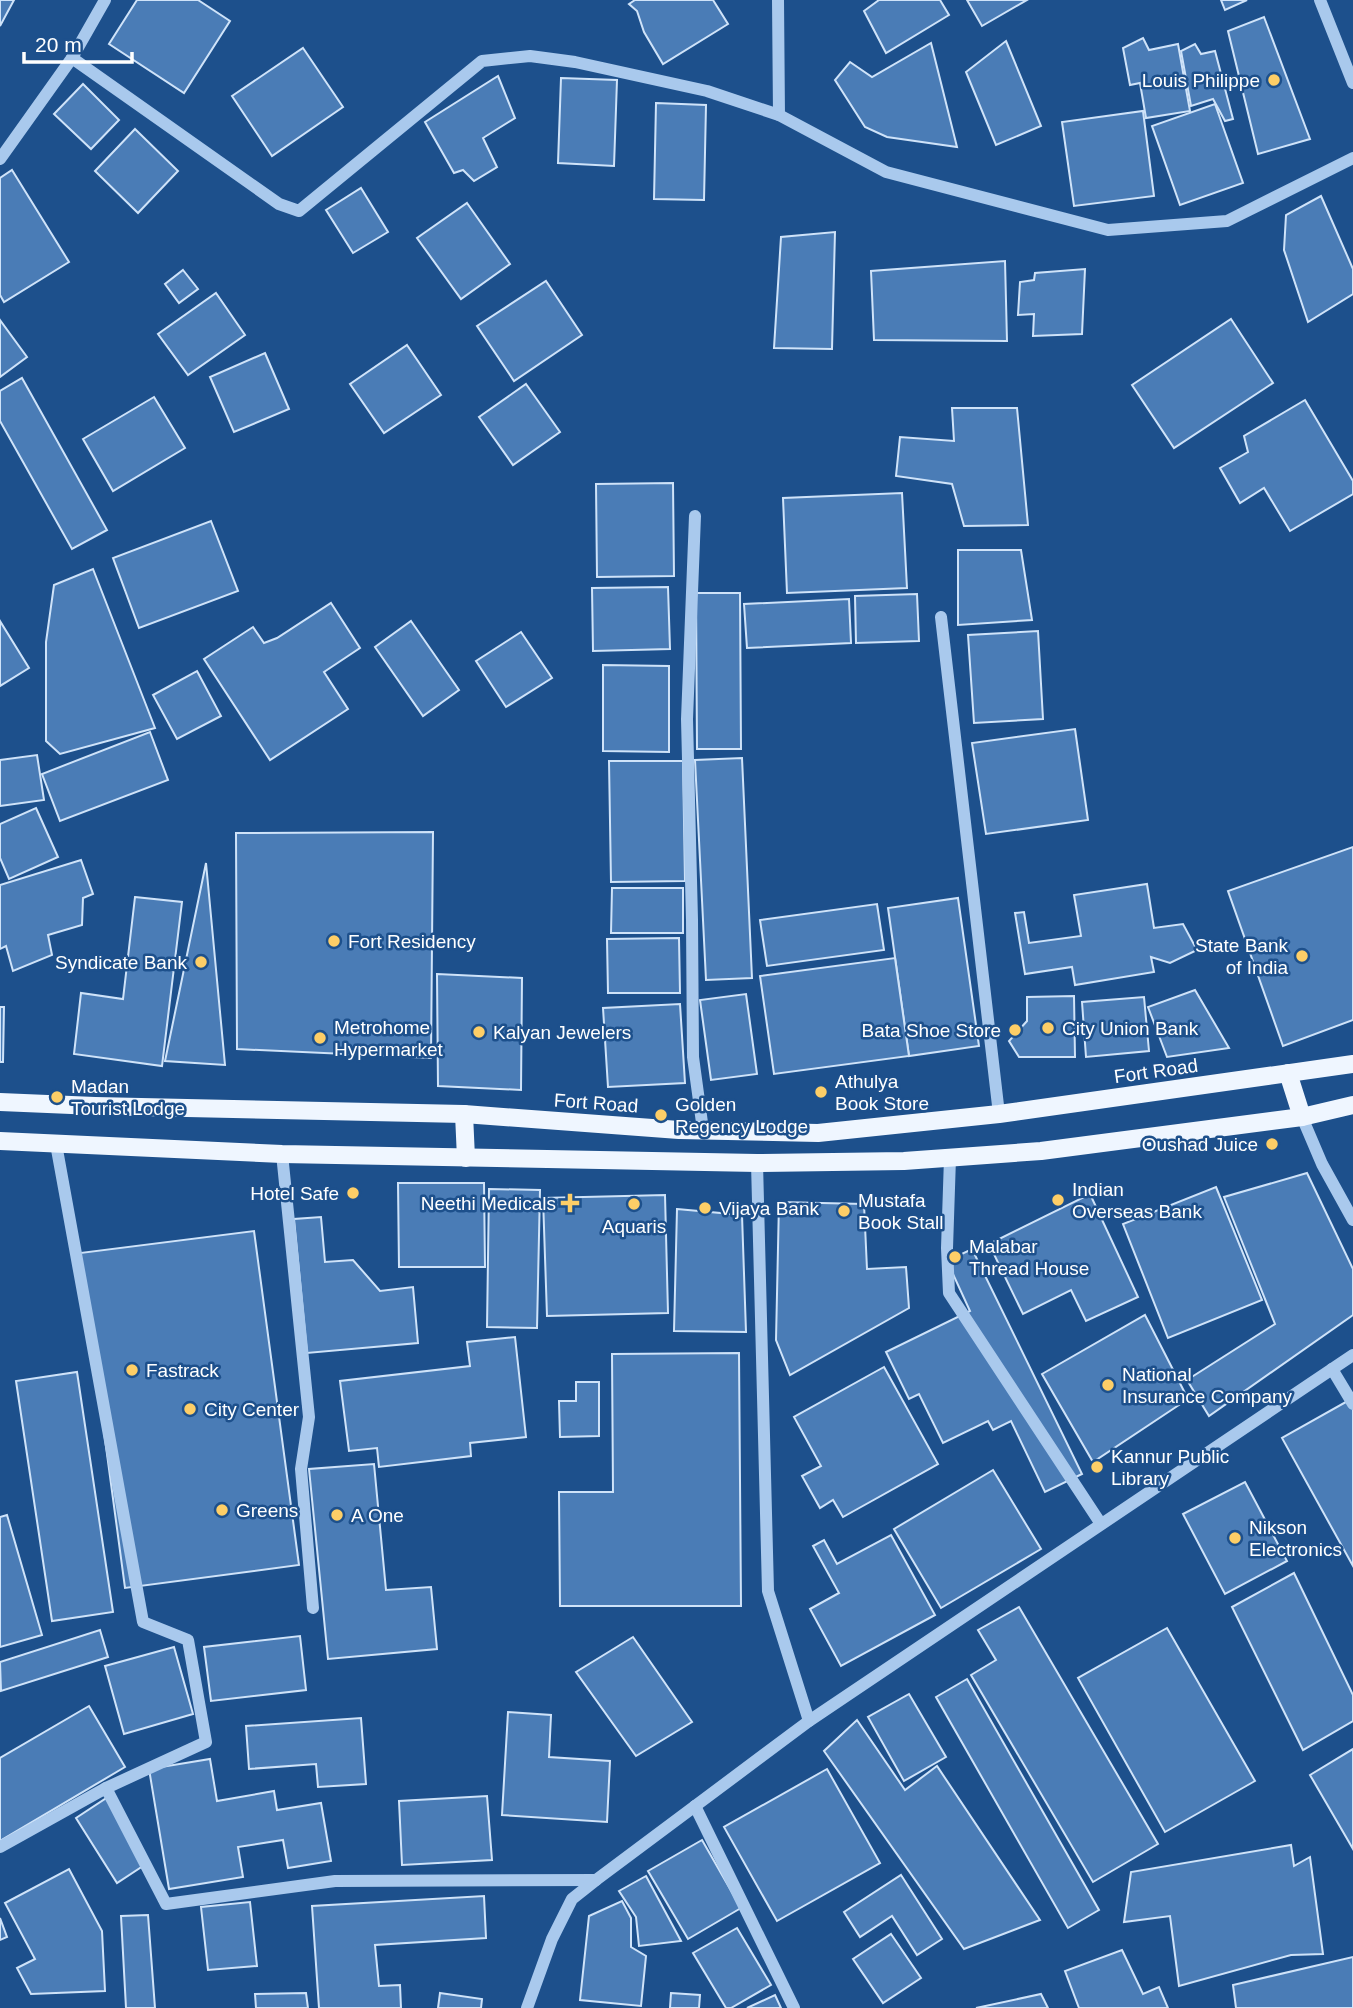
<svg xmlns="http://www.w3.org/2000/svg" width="1353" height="2008" font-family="Arial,sans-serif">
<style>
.building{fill:#4a7cb6;stroke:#cfe3f9;stroke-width:2}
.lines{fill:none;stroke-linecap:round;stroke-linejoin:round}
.minor{stroke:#a9c9ed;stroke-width:12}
.major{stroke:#eff6ff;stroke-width:18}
.poi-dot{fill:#fdce67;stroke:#1d508c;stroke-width:2.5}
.labels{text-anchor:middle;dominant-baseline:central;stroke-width:5;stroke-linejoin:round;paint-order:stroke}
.poi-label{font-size:19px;fill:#fff;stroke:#1d508c;text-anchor:start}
.street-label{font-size:19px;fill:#fff;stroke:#1d508c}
</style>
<rect width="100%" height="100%" fill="#1d508c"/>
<g class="building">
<path d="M0 0H14L0 26Z"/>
<path d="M137 0H198L230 21 184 93 109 44Z"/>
<path d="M635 0H713L728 24 663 64 644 32 637 11 629 4Z"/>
<path d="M879 0H940L949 15 886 53 864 11Z"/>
<path d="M967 0H1027L982 26Z"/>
<path d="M1221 0H1247L1225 10Z"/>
<path d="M1264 17 1310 139 1258 154 1228 31Z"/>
<path d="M1143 38 1149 50 1178 44 1190 111 1146 118 1140 83 1130 85 1123 48Z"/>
<path d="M1006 41 1041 126 996 145 966 72Z"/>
<path d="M931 43 957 147 887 137 865 127 835 80 850 62 872 77Z"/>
<path d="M1195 44 1201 54 1215 51 1233 119 1225 121 1213 99 1191 106 1181 51Z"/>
<path d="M303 48 343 107 272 156 232 96Z"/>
<path d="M498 76 515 118 483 138 497 167 474 181 463 170 454 173 425 122Z"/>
<path d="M561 78 617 80 614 166 558 163Z"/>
<path d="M83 84 119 120 91 149 54 114Z"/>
<path d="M656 103 706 105 704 200 654 199Z"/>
<path d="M1215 104 1243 183 1180 205 1152 126Z"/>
<path d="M1143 111 1154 196 1074 206 1062 122Z"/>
<path d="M135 129 178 171 138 213 95 171Z"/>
<path d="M12 170 69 262 4 302 0 295V178Z"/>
<path d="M361 188 388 232 353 253 326 210Z"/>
<path d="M1321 196 1353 269V294L1308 322 1284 250 1286 215Z"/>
<path d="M467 203 510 264 461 299 417 238Z"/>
<path d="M835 232 832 349 774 348 781 237Z"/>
<path d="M1005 261 1007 341 874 340 871 271Z"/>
<path d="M1085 269 1082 334 1033 336 1034 314 1018 315 1020 282 1034 280 1035 273Z"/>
<path d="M183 270 198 289 179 303 165 284Z"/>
<path d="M546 281 582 335 514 381 477 326Z"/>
<path d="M216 293 245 335 188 375 158 334Z"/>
<path d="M1231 319 1273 383 1174 448 1132 385Z"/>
<path d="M0 320 27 357 0 377Z"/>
<path d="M407 345 441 395 384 433 350 384Z"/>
<path d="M265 353 289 409 234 432 210 377Z"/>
<path d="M22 378 107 530 72 549 0 421V391Z"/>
<path d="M526 384 560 432 513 465 479 417Z"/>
<path d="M154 397 185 448 113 491 83 439Z"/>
<path d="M1305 400 1353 481V494L1290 531 1264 488 1240 503 1220 468 1248 452 1244 436Z"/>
<path d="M952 408H1017L1028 525 964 526 952 484 896 476 900 437 954 441Z"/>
<path d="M673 483 674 576 597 577 596 484Z"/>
<path d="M902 493 907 588 787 593 783 498Z"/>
<path d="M211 521 238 591 139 628 113 558Z"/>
<path d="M958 550H1021L1032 620 958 625Z"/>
<path d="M93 569 155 728 60 754 46 741V642L54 585Z"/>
<path d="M668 587 670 649 593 651 592 588Z"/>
<path d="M696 593H740L741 749H697Z"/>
<path d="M917 594 919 641 856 643 855 596Z"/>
<path d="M849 599 851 643 747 648 744 604Z"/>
<path d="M331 603 360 648 324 672 348 709 270 760 204 659 253 627 264 643 277 638Z"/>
<path d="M0 621 29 668 0 686Z"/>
<path d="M411 621 459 690 423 716 375 647Z"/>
<path d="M1038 631 1043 719 974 723 968 635Z"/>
<path d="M521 632 552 678 506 707 476 661Z"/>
<path d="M603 665 669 666V752L603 751Z"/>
<path d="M197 671 221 716 177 739 153 695Z"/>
<path d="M1075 729 1088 820 986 834 972 743Z"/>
<path d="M150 732 168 780 60 821 42 774Z"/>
<path d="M37 755 44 800 0 806V760Z"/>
<path d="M742 758 752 978 706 980 695 760Z"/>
<path d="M609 761H683L685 881 611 882Z"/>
<path d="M36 808 58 857 9 879 0 858V824Z"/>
<path d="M433 832 431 1058 237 1049 236 833Z"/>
<path d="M1353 847V1020L1283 1046 1228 891Z"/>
<path d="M81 860 93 894 83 898 82 925 48 935 52 955 13 971 6 946 0 949V885Z"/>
<path d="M206 863 225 1065 165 1061Z"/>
<path d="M1147 884 1154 928 1183 924 1197 950 1170 963 1151 957 1154 972 1075 985 1072 967 1025 974 1015 913 1024 912 1029 943 1081 936 1074 895Z"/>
<path d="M612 888H683V933H611Z"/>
<path d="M135 897 182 902 162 1066 74 1054 81 993 123 999Z"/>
<path d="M958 898 979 1046 909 1056 888 908Z"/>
<path d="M877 904 884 950 767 966 760 920Z"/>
<path d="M679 938 680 993H608L607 939Z"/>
<path d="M895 958 909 1056 774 1074 760 976Z"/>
<path d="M437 974 522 978 521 1090 438 1086Z"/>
<path d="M1195 990 1229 1048 1167 1057 1148 1007Z"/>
<path d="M746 994 757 1074 711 1080 700 1000Z"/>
<path d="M1074 996 1075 1057H1019L1009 1041 1027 1021V997Z"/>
<path d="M1144 997 1149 1051 1086 1057 1082 1002Z"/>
<path d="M680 1004 685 1083 608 1087 603 1008Z"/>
<path d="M0 1007H4L3 1062H0Z"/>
<path d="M1307 1173 1353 1269V1315L1209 1416 1187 1380 1275 1324 1224 1197Z"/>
<path d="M398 1183H484L485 1267H399Z"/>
<path d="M1216 1187 1262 1300 1168 1338 1123 1224Z"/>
<path d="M489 1189 540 1190 537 1328 487 1327Z"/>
<path d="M1090 1194 1138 1297 1086 1321 1071 1290 1023 1314 989 1244Z"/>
<path d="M665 1195 668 1313 547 1316 543 1198Z"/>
<path d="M779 1202 864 1204 867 1269 906 1267 909 1308 790 1375 776 1340Z"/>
<path d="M677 1209 742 1215 746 1332 674 1331Z"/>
<path d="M321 1217 325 1262 353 1260 380 1291 413 1287 418 1343 307 1353 294 1219Z"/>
<path d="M254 1231 299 1565 125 1588 80 1253Z"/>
<path d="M972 1249 1082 1474 1045 1492 1011 1421 993 1430 988 1421 943 1443 919 1394 909 1399 886 1352 970 1311 947 1261Z"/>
<path d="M1145 1315 1188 1399 1093 1462 1042 1374Z"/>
<path d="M515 1337 526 1437 470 1443 471 1456 379 1467 377 1448 349 1451 340 1381 470 1366 467 1342Z"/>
<path d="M739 1353 741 1606H560L559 1492H613L612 1354Z"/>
<path d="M884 1367 938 1464 843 1517 833 1500 820 1508 802 1476 821 1466 794 1417Z"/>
<path d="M77 1372 113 1612 52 1621 16 1381Z"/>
<path d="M576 1382H599V1436L560 1437 559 1401H576Z"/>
<path d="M1353 1398V1566L1282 1438Z"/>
<path d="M374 1464 386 1590 431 1587 437 1649 328 1659 309 1469Z"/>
<path d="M993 1470 1041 1549 941 1608 894 1529Z"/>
<path d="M1245 1482 1287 1561 1225 1594 1183 1514Z"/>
<path d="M7 1515 42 1635 0 1647V1517Z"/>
<path d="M891 1535 935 1615 841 1666 810 1609 839 1593 813 1546 824 1540 837 1564Z"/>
<path d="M1294 1573 1353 1695V1721L1303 1750 1232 1607Z"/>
<path d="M1019 1607 1158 1844 1093 1882 971 1675 996 1660 978 1630Z"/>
<path d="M1167 1628 1255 1781 1165 1832 1078 1678Z"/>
<path d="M100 1630 108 1657 1 1691 0 1662Z"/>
<path d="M300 1636 306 1690 211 1701 204 1647Z"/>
<path d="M633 1637 692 1722 636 1756 576 1672Z"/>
<path d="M174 1647 193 1714 124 1734 105 1666Z"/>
<path d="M967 1679 1099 1910 1068 1928 936 1697Z"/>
<path d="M909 1694 946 1757 904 1781 868 1717Z"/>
<path d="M89 1706 125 1767 0 1841V1758Z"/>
<path d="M508 1712 551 1715 549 1757 610 1761 607 1822 502 1815Z"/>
<path d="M361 1718 366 1784 318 1787 316 1764 249 1769 246 1726Z"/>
<path d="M857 1720 905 1790 937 1766 1040 1920 964 1949 824 1751Z"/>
<path d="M1353 1749V1849L1310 1775Z"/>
<path d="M210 1759 217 1801 274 1791 277 1810 321 1803 331 1861 288 1868 283 1840 238 1847 243 1877 169 1889 149 1769Z"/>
<path d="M827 1769 880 1863 777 1921 724 1827Z"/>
<path d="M487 1796 492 1860 402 1865 399 1801Z"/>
<path d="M108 1797 149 1862 117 1883 76 1818Z"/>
<path d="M702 1840 741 1908 688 1939 648 1871Z"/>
<path d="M1291 1845 1294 1866 1310 1857 1323 1954 1291 1955 1179 1986 1170 1916 1124 1922 1131 1872Z"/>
<path d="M69 1869 102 1931 105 1991 31 1994 17 1968 35 1959 5 1903Z"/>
<path d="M901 1875 942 1939 917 1955 892 1916 860 1937 844 1912Z"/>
<path d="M646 1876 681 1941 639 1946 636 1917 619 1891Z"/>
<path d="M484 1896 486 1938 375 1945 379 1986 400 1985 401 2008H319L312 1906Z"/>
<path d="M622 1901 631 1918V1947L646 1956 641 2006 580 2000 589 1916Z"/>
<path d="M250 1902 257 1966 208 1970 201 1907Z"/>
<path d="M148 1915 155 2008H126L121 1916Z"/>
<path d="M0 1918 7 1937 0 1940Z"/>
<path d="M737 1928 771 1985 731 2008H726L693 1953Z"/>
<path d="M891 1934 921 1978 883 2003 853 1959Z"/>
<path d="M1122 1950 1143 1994 1159 1987 1168 2008H1079L1065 1971Z"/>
<path d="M1353 1957V2008H1236L1233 1985Z"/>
<path d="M306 1993 308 2008H256L255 1994Z"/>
<path d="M440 1993 482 1999 481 2008H438Z"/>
<path d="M671 1993 700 1995 699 2008H670Z"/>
<path d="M1041 1994 1048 2008H976Z"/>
<path d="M775 1995 781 2008H747Z"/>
</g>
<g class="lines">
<g class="minor">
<path d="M778 0 779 115"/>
<path d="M1320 0 1353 83"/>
<path d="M72 58 105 0"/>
<path d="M0 159 72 58 279 204 299 211 482 61 530 56 575 62 707 91 779 115 886 172 1108 230 1227 221 1353 158"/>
<path d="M695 516 687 719 692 920 693 1057 703 1130"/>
<path d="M941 617 999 1114"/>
<path d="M1302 1117 1322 1164 1353 1220"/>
<path d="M56 1144 143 1622 188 1640 206 1742 106 1788"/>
<path d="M282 1154 309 1417 301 1469 313 1608"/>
<path d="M950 1158 947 1248 949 1293 1101 1524"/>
<path d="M757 1163 768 1591 809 1721"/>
<path d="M1332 1369 1353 1404"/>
<path d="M695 1806 794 2008"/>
<path d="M0 1847 106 1788 166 1904 335 1881 596 1880"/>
<path d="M527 2008 552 1939 572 1899 596 1880 809 1721 1353 1355"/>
</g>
<g class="major">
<path d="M1288 1073 1302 1117"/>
<path d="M0 1102 95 1106 464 1114 679 1130 818 1133 999 1114 1353 1064"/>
<path d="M464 1114 466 1158"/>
<path d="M0 1141 282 1154 757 1163 904 1161 1041 1151 1302 1117 1353 1105"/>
</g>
</g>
<g class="poi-dot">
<circle cx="1274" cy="80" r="7"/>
<circle cx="334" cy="941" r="7"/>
<circle cx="1302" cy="956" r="7"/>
<circle cx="201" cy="962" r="7"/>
<circle cx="1048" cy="1028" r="7"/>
<circle cx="1015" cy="1030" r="7"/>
<circle cx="479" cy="1032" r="7"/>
<circle cx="320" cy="1038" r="7"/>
<circle cx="821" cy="1092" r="7"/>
<circle cx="57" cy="1097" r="7"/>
<circle cx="661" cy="1115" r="7"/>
<circle cx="1272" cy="1144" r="7"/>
<circle cx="353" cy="1193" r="7"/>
<circle cx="1058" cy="1200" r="7"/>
<path d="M566.5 1192.5h7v7h7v7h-7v7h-7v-7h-7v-7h7z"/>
<circle cx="634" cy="1204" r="7"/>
<circle cx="705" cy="1208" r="7"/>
<circle cx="844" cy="1211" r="7"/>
<circle cx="955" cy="1257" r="7"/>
<circle cx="132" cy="1370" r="7"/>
<circle cx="1108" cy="1385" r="7"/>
<circle cx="190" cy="1409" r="7"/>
<circle cx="1097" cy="1467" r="7"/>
<circle cx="222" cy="1510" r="7"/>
<circle cx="337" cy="1515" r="7"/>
<circle cx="1235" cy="1538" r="7"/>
</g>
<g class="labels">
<g class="poi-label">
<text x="1260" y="80" text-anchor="end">Louis Philippe</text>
<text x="348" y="941">Fort Residency</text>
<text x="1288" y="945" text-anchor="end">State Bank<tspan x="1288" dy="22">of India</tspan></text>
<text x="187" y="962" text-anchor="end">Syndicate Bank</text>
<text x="334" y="1027">Metrohome<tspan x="334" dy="22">Hypermarket</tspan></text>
<text x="1062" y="1028">City Union Bank</text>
<text x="1001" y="1030" text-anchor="end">Bata Shoe Store</text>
<text x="493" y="1032">Kalyan Jewelers</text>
<text x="835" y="1081">Athulya<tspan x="835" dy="22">Book Store</tspan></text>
<text x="71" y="1086">Madan<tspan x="71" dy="22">Tourist Lodge</tspan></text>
<text x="675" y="1104">Golden<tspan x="675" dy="22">Regency Lodge</tspan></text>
<text x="1258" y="1144" text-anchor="end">Oushad Juice</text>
<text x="1072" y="1189">Indian<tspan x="1072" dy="22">Overseas Bank</tspan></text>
<text x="339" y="1193" text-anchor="end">Hotel Safe</text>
<text x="858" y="1200">Mustafa<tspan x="858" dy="22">Book Stall</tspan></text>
<text x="556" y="1203" text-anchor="end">Neethi Medicals</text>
<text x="719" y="1208">Vijaya Bank</text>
<text x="634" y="1226" text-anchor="middle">Aquaris</text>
<text x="969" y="1246">Malabar<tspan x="969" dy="22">Thread House</tspan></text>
<text x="146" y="1370">Fastrack</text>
<text x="1122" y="1374">National<tspan x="1122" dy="22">Insurance Company</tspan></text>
<text x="204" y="1409">City Center</text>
<text x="1111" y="1456">Kannur Public<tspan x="1111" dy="22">Library</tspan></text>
<text x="236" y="1510">Greens</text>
<text x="351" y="1515">A One</text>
<text x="1249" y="1527">Nikson<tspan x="1249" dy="22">Electronics</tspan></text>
</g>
<g class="street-label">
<text transform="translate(1156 1071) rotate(-8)">Fort Road</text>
<text transform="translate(596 1103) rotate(4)">Fort Road</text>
</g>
</g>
<path d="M24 52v10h108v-10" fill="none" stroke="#ffffff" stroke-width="3.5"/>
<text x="35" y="52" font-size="21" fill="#ffffff" stroke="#1d508c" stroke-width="5" paint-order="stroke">20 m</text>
</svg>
